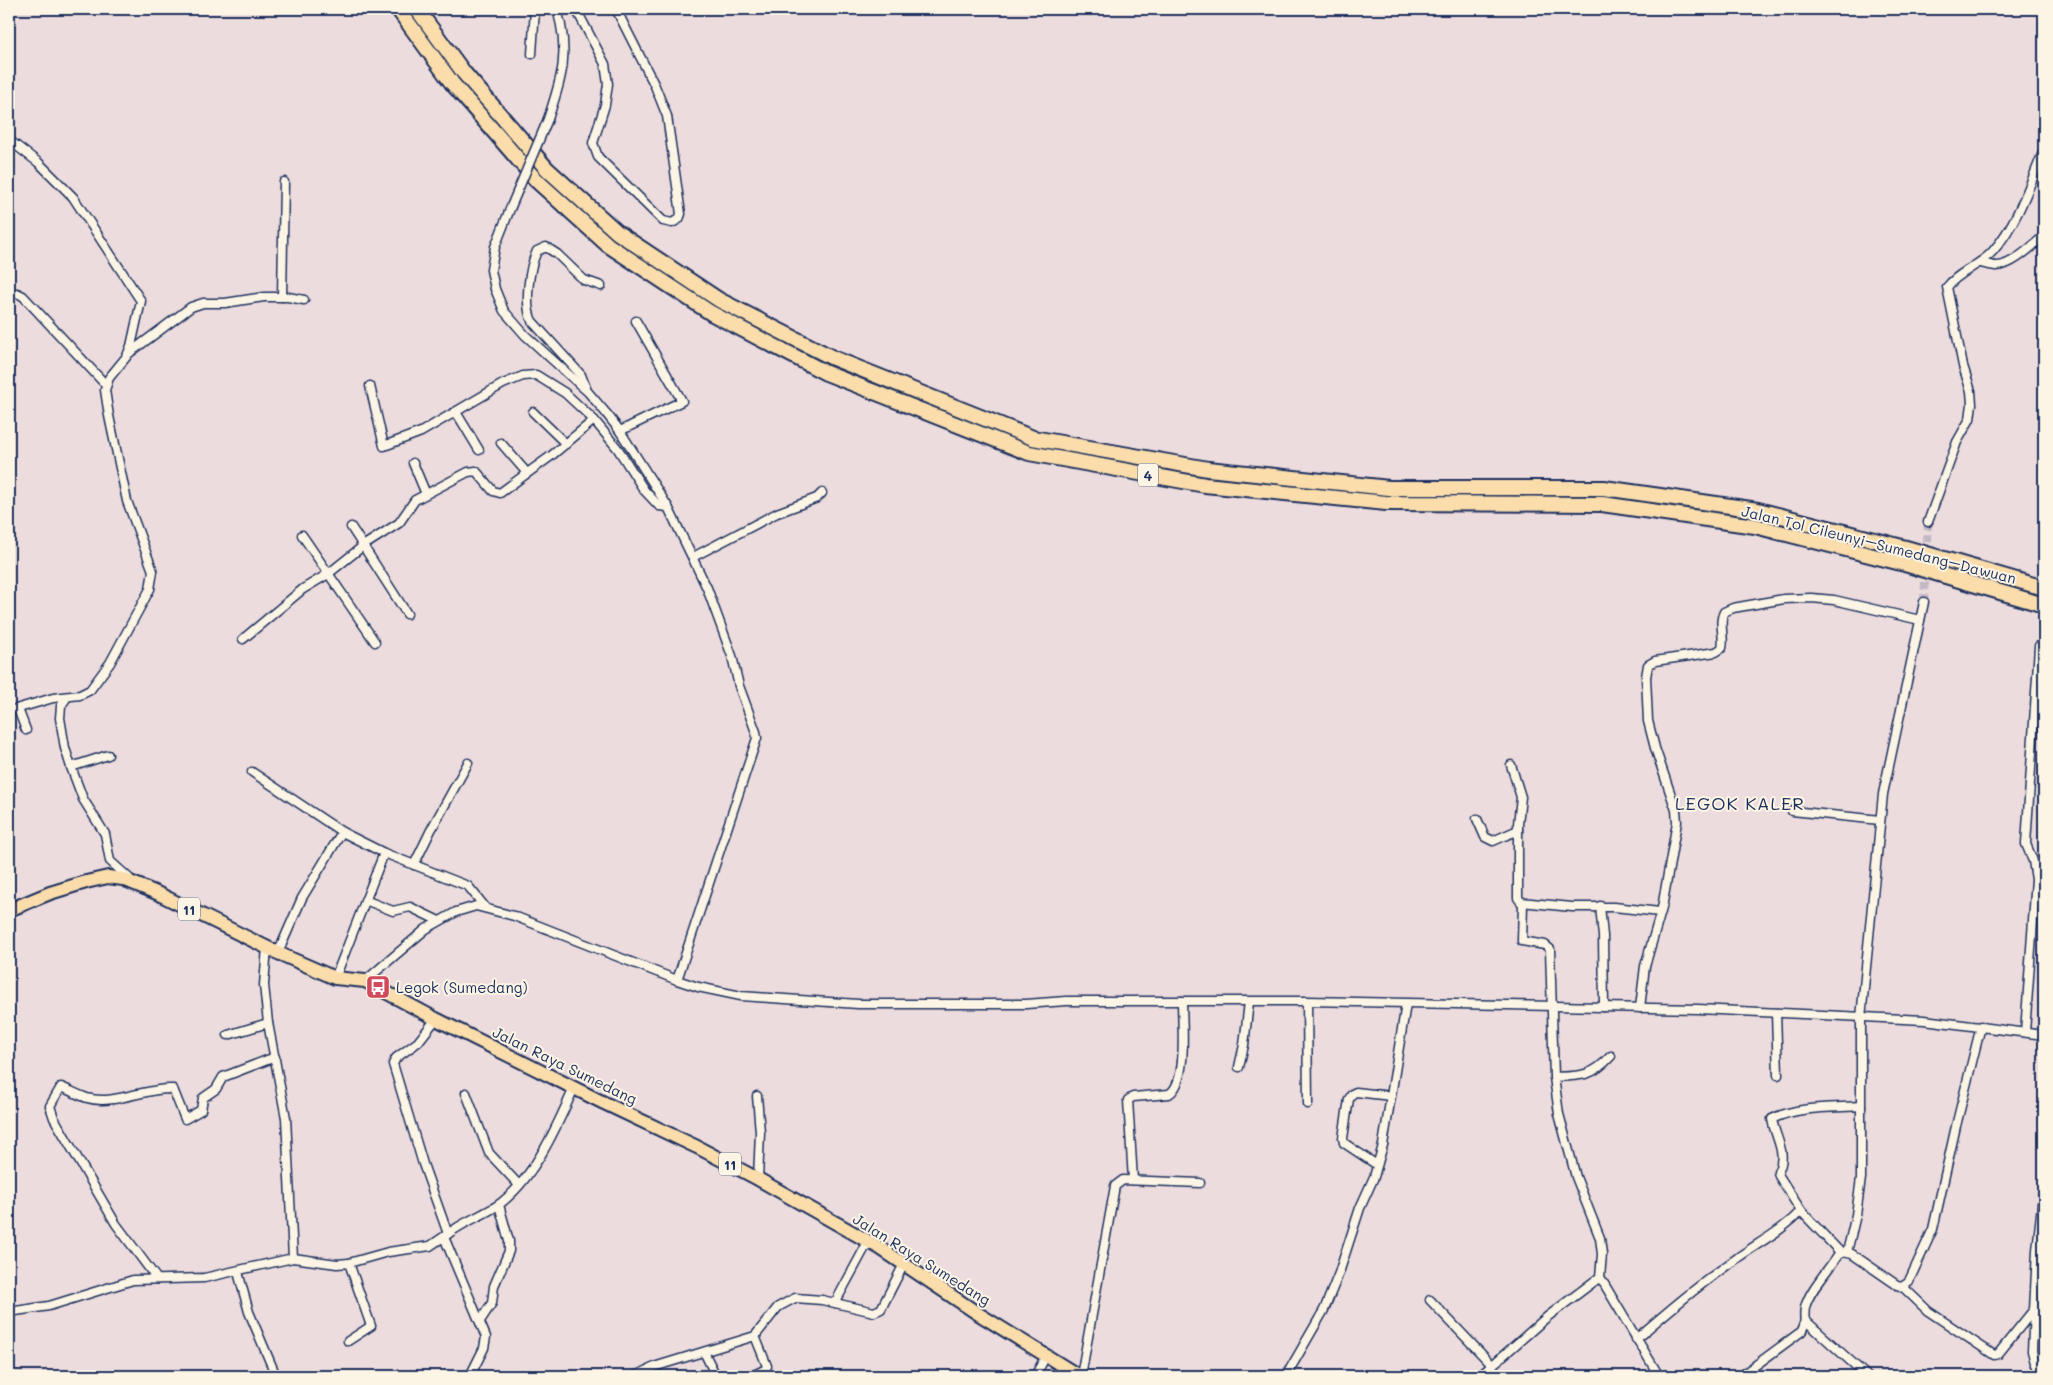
<svg xmlns="http://www.w3.org/2000/svg" width="2053" height="1385" font-family="Mali,sans-serif">
<style>
.lines{fill:none;stroke-linecap:round;stroke-linejoin:round}
.minor-tunnel{stroke:#c3b9c4;stroke-width:8;stroke-dasharray:8 4;stroke-linecap:butt}
.minor-casing{stroke:#1b2f5e;stroke-width:11}
.trunk-casing{stroke:#1b2f5e;stroke-width:16}
.motorway-casing{stroke:#1b2f5e;stroke-width:18}
.minor{stroke:#fcf5e5;stroke-width:8}
.trunk{stroke:#faddab;stroke-width:12}
.motorway{stroke:#faddab;stroke-width:14}
.minor-bridge-casing{stroke:#1b2f5e;stroke-width:11;stroke-linecap:butt}
.minor-bridge{stroke:#fcf5e5;stroke-width:8}
.labels{text-anchor:middle;dominant-baseline:central;stroke-width:4;stroke-linejoin:round;paint-order:stroke}
.shield{fill:#fcf5e5;stroke:#5e6a86;stroke-width:1}
.shield-label{font-size:14px;font-weight:bold;fill:#1b2f5e}
.street-label{font-size:15px;fill:#1b2f5e;stroke:#fcf5e5}
.poi-label{font-size:15px;fill:#1b2f5e;stroke:#fcf5e5;text-anchor:start}
.quarter-label{font-size:18px;letter-spacing:1px;fill:#1b2f5e;stroke:#fcf5e5}
</style>
<rect width="100%" height="100%" fill="#eddcdd"/>
<filter id="ink" filterUnits="userSpaceOnUse"><feTurbulence type="fractalNoise" baseFrequency=".02" numOctaves="2"/><feDisplacementMap in="SourceGraphic" scale="10" xChannelSelector="R" yChannelSelector="G"/><feConvolveMatrix kernelMatrix="1 2 1 2 8 2 1 2 1" color-interpolation-filters="sRGB"/></filter>
<g filter="url(#ink)">
<g class="lines">
<path class="minor-tunnel" d="M1924 602 1928 522"/>
<defs>
<g id="minor">
<path d="M576 9 605 64 608 84 605 105 593 143 598 157 663 221 672 223 679 219 681 214 667 116 655 86 616 9"/>
<path d="M532 54 535 9"/>
<path d="M548 119C562 77 570 53 557 9"/>
<path d="M9 140 39 163 73 197 141 301 131 346 127 356 109 378 105 390 109 416 127 501 153 571 150 589 110 663 90 690 80 695 53 698 9 711"/>
<path d="M510 209 495 247 491 270 495 289 504 311 525 335 588 392 606 413 620 431 668 507 707 588 732 656 739 686 756 732 757 738C731 819 703 899 677 980"/>
<path d="M1981 263C1986 264 1993 266 1997 266 2013 265 2032 246 2044 236"/>
<path d="M9 294 17 293 23 296 106 385"/>
<path d="M282 297 284 182"/>
<path d="M128 354 191 307 203 303H225L264 297H288L304 300"/>
<path d="M370 386 384 446 421 432 503 384 523 376 536 375 565 393 594 420 618 449 644 490 659 506 668 507"/>
<path d="M586 388 581 375 532 321C524 305 529 268 537 251L546 247 557 254 584 280 601 286"/>
<path d="M456 412 479 450"/>
<path d="M533 412 566 444"/>
<path d="M620 431 682 401 636 321"/>
<path d="M501 443 527 473"/>
<path d="M413 463 426 494"/>
<path d="M1928 522 1957 442 1970 419 1972 404 1971 391 1963 366 1947 287C1959 271 1980 266 1993 251 2017 224 2030 184 2044 150"/>
<path d="M351 527 407 614"/>
<path d="M302 535 375 642"/>
<path d="M693 557 777 513 817 498 822 493"/>
<path d="M243 639 303 589 328 574 363 546 399 523 415 500 468 472 476 471 493 491 500 493 551 456 594 420"/>
<path d="M67 697 61 706 60 718 65 748 71 767 83 799 105 834 110 861 129 878"/>
<path d="M18 709 26 730"/>
<path d="M1511 765 1521 797 1518 824V898L1521 902 1572 907H1614L1660 912"/>
<path d="M71 767 108 755"/>
<path d="M252 772 342 832 384 853 468 886 485 907"/>
<path d="M1792 811 1880 820"/>
<path d="M1477 819 1485 837 1493 841 1518 830"/>
<path d="M414 865 431 830 468 763"/>
<path d="M365 900 393 911 410 907 439 921"/>
<path d="M1600 906 1603 936 1604 1007"/>
<path d="M267 947 264 985 268 1023 286 1118 293 1258"/>
<path d="M278 953 302 898 342 832"/>
<path d="M335 978 384 853"/>
<path d="M365 981 426 929 456 912 476 906 514 916 677 980 698 987 741 996 858 1004H1026L1066 1001H1307L1698 1009 1924 1020 2044 1035"/>
<path d="M1307 1001 1308 1104"/>
<path d="M1640 1008 1645 966 1662 908 1677 822 1676 810 1655 748 1648 721 1646 677 1648 665 1655 661 1716 652 1722 648C1725 636 1718 622 1724 612L1733 608 1784 599 1811 598 1834 600 1920 620"/>
<path d="M1776 1013 1778 1075"/>
<path d="M436 1019 418 1042 396 1058 393 1064 423 1164 448 1234C464 1221 485 1215 501 1203 535 1177 557 1126 574 1088"/>
<path d="M2025 1032 2036 879 2033 861 2026 844 2039 646"/>
<path d="M228 1035 268 1023"/>
<path d="M1239 1067 1244 1045 1249 1002"/>
<path d="M1554 1077C1581 1076 1592 1077 1611 1056"/>
<path d="M466 1093 489 1153 518 1184"/>
<path d="M757 1096 760 1132 758 1179"/>
<path d="M1377 1165 1344 1143 1343 1138 1349 1099 1352 1094 1356 1092 1391 1096"/>
<path d="M1133 1180 1128 1100 1133 1097 1169 1094C1188 1083 1182 1022 1182 1001"/>
<path d="M1801 1211 1841 1253"/>
<path d="M444 1237 486 1337 484 1348 470 1376"/>
<path d="M1847 1252 1856 1215 1861 1178V1018L1883 794 1924 602"/>
<path d="M238 1272 249 1312 276 1376"/>
<path d="M1600 1277 1659 1376"/>
<path d="M157 1279 116 1224 54 1118 50 1106 61 1087C69 1090 78 1095 87 1098 114 1106 146 1087 173 1089L185 1119 201 1110 203 1098 216 1089 223 1077 275 1057"/>
<path d="M1902 1286 1928 1311 1994 1355 1998 1354 2036 1307"/>
<path d="M1430 1300 1492 1365"/>
<path d="M835 1303 868 1242"/>
<path d="M9 1312 49 1306 133 1280 204 1278 293 1258 337 1264 349 1263 388 1252 430 1246 448 1234"/>
<path d="M480 1321 492 1303 494 1286 509 1251V1241L499 1205"/>
<path d="M1806 1321 1867 1376"/>
<path d="M1636 1339C1668 1311 1701 1283 1736 1259 1758 1243 1782 1231 1801 1211L1779 1176 1778 1172C1788 1153 1775 1138 1772 1119 1798 1106 1833 1108 1861 1106"/>
<path d="M348 1341 371 1326 349 1263"/>
<path d="M704 1352 714 1372 710 1376"/>
<path d="M635 1376 657 1366 755 1336 778 1307 795 1298 822 1300 874 1312 881 1309 904 1264"/>
<path d="M752 1376 766 1369 767 1366 755 1336"/>
<path d="M1035 1376 1046 1356"/>
<path d="M1081 1376 1115 1186 1123 1180 1200 1183"/>
<path d="M1286 1376 1324 1310 1339 1273 1360 1208 1374 1177 1383 1145 1406 1004"/>
<path d="M1480 1376 1547 1317 1600 1277 1602 1254 1600 1238 1576 1177 1559 1114 1554 1077 1550 949 1545 945 1522 941 1523 904"/>
<path d="M1741 1376 1802 1331C1807 1321 1803 1318 1805 1308 1808 1292 1829 1269 1838 1255L1843 1252 1852 1254 1897 1285 1902 1286 1909 1281 1933 1229 1956 1126 1981 1026"/>
<path d="M2043 1376 2035 1363 2032 1351 2037 1250 2044 1186"/>
</g>
<path id="trunk" d="M9 910 50 893 86 882 108 877 123 879 159 894 278 953 335 978 365 981 436 1019 602 1102 697 1147 758 1179 880 1248 977 1313 1079 1376"/>
<g id="motorway">
<path d="M398 9 452 83 536 180 608 245 711 313 826 373 1029 453 1205 485 1386 503 1602 504 1755 526 1905 564 2044 605"/>
<path d="M417 9 464 73 547 169 618 233 719 300 833 358 1033 438 1208 469 1389 488H1604L1758 510 1906 548 2044 588"/>
</g>
</defs>
<use href="#minor" class="minor-casing"/>
<use href="#trunk" class="trunk-casing"/>
<use href="#motorway" class="motorway-casing"/>
<use href="#minor" class="minor"/>
<use href="#trunk" class="trunk"/>
<use href="#motorway" class="motorway"/>
<defs>
<path id="minor-bridge" d="M510 209 548 119"/>
</defs>
<use href="#minor-bridge" class="minor-bridge-casing"/>
<use href="#minor-bridge" class="minor-bridge"/>
</g>
</g>
<defs>
<symbol id="bus-square" viewBox="-11 -11 22 22"><rect x="-9" y="-9" width="18" height="18" rx="4" fill="#d1495b" stroke="#fcf5e5"/><path d="M-5-6H5V4H4V6H2V4H-2V6H-4V4H-5ZM-3.5-4V0h7V-4ZM-3.5 1.2v1.5H-2V1.2ZM2 1.2v1.5H3.5V1.2Z" fill="#fff"/></symbol>
</defs>
<g fill-rule="evenodd">
<use href="#bus-square" x="364" y="973" width="28" height="28"/>
</g>
<g class="labels">
<g class="shield">
<rect x="1138" y="463.5" width="20" height="23" rx="4"/>
<rect x="178" y="897.5" width="22" height="23" rx="4"/>
<rect x="719" y="1152.5" width="22" height="23" rx="4"/>
</g>
<g class="shield-label">
<text x="1148" y="475">4</text>
<text x="189" y="909">11</text>
<text x="730" y="1164">11</text>
</g>
<g class="street-label">
<text transform="translate(1879 544) rotate(14)">Jalan Tol Cileunyi–Sumedang–Dawuan</text>
<text transform="translate(565 1065) rotate(26)">Jalan Raya Sumedang</text>
<text transform="translate(922 1259) rotate(32)">Jalan Raya Sumedang</text>
</g>
<g class="poi-label">
<text x="396" y="987">Legok (Sumedang)</text>
</g>
<g class="quarter-label">
<text x="1740" y="803">LEGOK KALER</text>
</g>
</g>
<rect width="2053" height="1385" fill="none" stroke="#fcf5e5" stroke-width="30"/>
<rect x="15" y="15" width="2023" height="1355" fill="none" stroke="#1b2f5e" stroke-width="2" filter="url(#ink)"/>
</svg>
